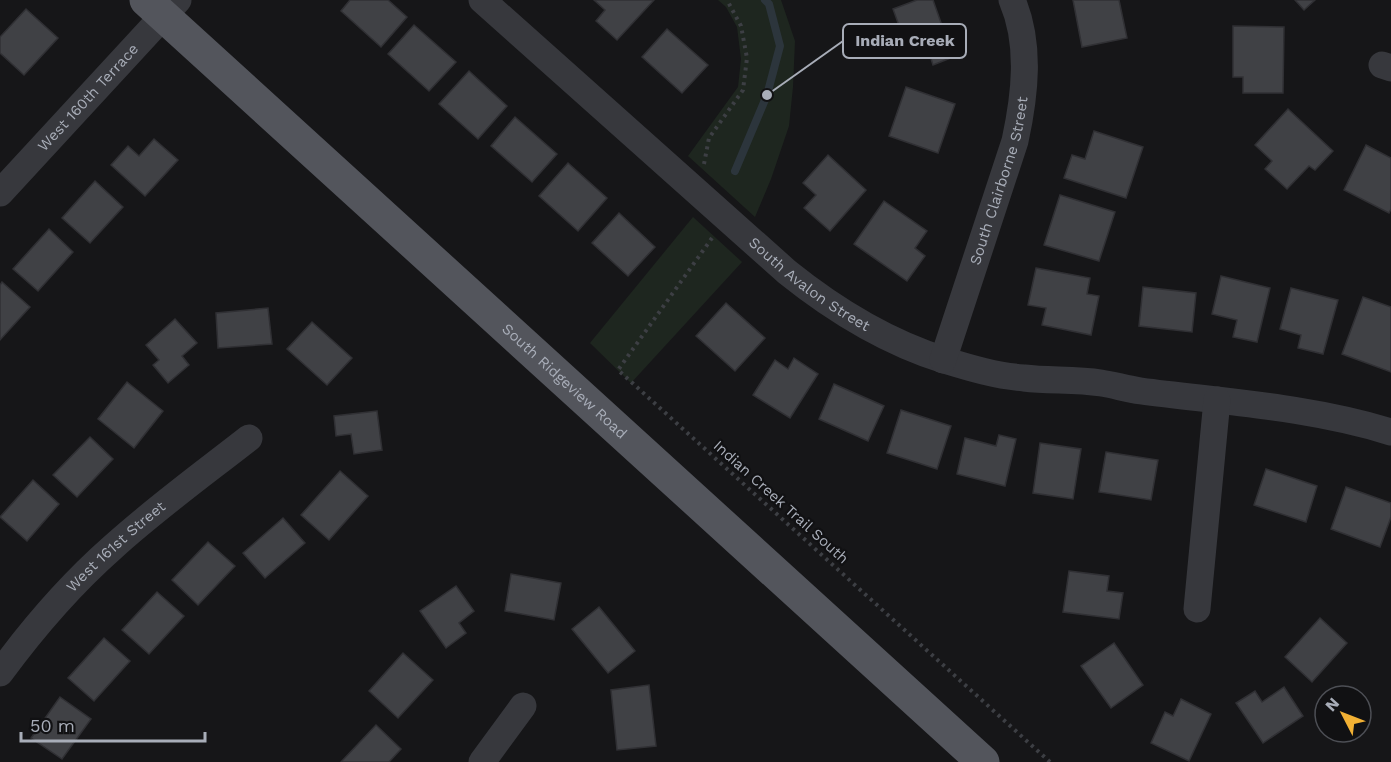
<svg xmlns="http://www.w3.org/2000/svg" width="1391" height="762" font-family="'Work Sans',sans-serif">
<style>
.green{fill:#1e261f}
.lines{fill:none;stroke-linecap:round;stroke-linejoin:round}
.stream{stroke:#2c353c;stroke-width:8}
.building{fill:#404145;stroke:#303034;stroke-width:1.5}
.path{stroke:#3d3f44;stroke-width:4;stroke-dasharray:3 4.5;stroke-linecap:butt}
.minor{stroke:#37383d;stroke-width:27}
.major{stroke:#53555c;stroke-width:33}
.labels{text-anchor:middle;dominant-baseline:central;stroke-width:4.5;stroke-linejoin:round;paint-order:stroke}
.street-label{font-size:15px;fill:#a8adb8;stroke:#111113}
.leader{fill:none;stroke:#a8adb8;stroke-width:2}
.callout-dot{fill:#a8adb8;stroke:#111113;stroke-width:2}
.callout{fill:#111113;stroke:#a8adb8;stroke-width:2}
.callout-label{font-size:16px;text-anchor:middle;font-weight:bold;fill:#a8adb8}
</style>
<rect width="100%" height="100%" fill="#161618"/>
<g class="green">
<path d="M718 0H781L795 41 793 87 789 126 771 179 755 217 688 156 738 87 741 59 737 27 726 7Z"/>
<path d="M693 217 742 262 631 383 590 343Z"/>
</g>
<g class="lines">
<path class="stream" d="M735 171 767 95 780 46 769 4 765 0"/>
</g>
<g class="building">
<path d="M350 0H388L407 17 381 47 341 11Z"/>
<path d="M594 0H654L617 40 596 21 605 10Z"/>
<path d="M917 0H933L953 57 933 65 928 49 910 56 893 9Z"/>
<path d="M1073 0H1119L1127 38 1082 47Z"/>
<path d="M1295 0H1315L1304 10Z"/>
<path d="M26 9 58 38 24 75 0 53V37Z"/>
<path d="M414 25 456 62 429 91 388 54Z"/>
<path d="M1233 26 1284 27 1283 93H1243V77H1233Z"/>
<path d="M667 29 708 65 682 93 642 57Z"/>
<path d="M469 71 507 106 478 139 439 104Z"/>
<path d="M906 87 955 104 938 153 889 136Z"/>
<path d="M1288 109 1333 151 1315 170 1309 166 1287 189 1265 169 1272 161 1255 145Z"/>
<path d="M515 117 557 154 532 182 491 146Z"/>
<path d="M1094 131 1143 147 1126 198 1064 178 1072 155 1085 159Z"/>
<path d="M154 139 178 160 145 196 111 165 128 146 139 156Z"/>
<path d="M1366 145 1391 158V209L1389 213 1344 190Z"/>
<path d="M828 155 866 190 830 231 804 208 816 195 803 183Z"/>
<path d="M568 163 607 198 578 231 539 196Z"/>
<path d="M95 181 123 207 90 243 62 218Z"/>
<path d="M1060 195 1115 212 1099 261 1044 245Z"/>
<path d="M884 201 927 231 915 248 925 256 907 281 854 244Z"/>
<path d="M619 213 655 247 628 276 592 243Z"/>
<path d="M49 229 73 252 38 291 13 269Z"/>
<path d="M1036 268 1090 278 1087 294 1099 296 1091 335 1042 325 1046 308 1028 305Z"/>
<path d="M1221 276 1270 288 1257 342 1233 337 1237 320 1212 314Z"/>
<path d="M2 282 30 307 0 340V285Z"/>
<path d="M1143 287 1196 293 1192 332 1139 326Z"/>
<path d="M1291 288 1338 300 1323 354 1298 348 1301 335 1280 329Z"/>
<path d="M1363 297 1391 307V372L1342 354Z"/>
<path d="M726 303 765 338 735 371 696 336Z"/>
<path d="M268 308 272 344 218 348 216 313Z"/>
<path d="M175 319 197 343 182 356 189 365 168 383 153 365 159 360 146 345Z"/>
<path d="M312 322 352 358 327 385 287 349Z"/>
<path d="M794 358 818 374 790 418 753 395 775 360 788 369Z"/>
<path d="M127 382 163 411 134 448 98 419Z"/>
<path d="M834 384 884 406 868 441 819 419Z"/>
<path d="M901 410 951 426 937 469 887 453Z"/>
<path d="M377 411 382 450 354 454 351 434 336 436 334 416Z"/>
<path d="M999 435 1016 439 1005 486 957 474 965 438 996 446Z"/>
<path d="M90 437 113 459 77 497 53 475Z"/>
<path d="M1040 443 1081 449 1073 499 1033 493Z"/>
<path d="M1106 452 1158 460 1151 500 1099 492Z"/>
<path d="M1266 469 1317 486 1306 522 1254 505Z"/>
<path d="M340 471 368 496 329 540 301 515Z"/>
<path d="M33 480 59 504 27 541 0 517Z"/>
<path d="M1346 487 1391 503V517L1380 547 1331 529Z"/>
<path d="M283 518 305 543 265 578 243 553Z"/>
<path d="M208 542 235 566 198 605 172 580Z"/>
<path d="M1069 571 1109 576 1107 591 1123 593 1119 619 1063 612Z"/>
<path d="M511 574 561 583 554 620 505 611Z"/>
<path d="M456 586 474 611 459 623 466 633 446 648 420 611Z"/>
<path d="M157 592 184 616 149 654 122 630Z"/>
<path d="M599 607 635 651 608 673 572 629Z"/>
<path d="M1320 618 1347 643 1312 682 1285 657Z"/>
<path d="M104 638 130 661 94 701 68 678Z"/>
<path d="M1114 643 1143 685 1111 708 1081 666Z"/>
<path d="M403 653 433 680 398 718 369 691Z"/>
<path d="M649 685 656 746 617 750 611 690Z"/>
<path d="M1284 687 1303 716 1263 743 1236 703 1255 691 1262 702Z"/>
<path d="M60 697 91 719 62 759 31 738Z"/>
<path d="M1181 699 1211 714 1189 761 1151 743 1165 712 1173 716Z"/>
<path d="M376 725 401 749 389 762H341Z"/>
</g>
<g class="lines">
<g class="path">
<path d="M704 164 709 138 743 90 747 58 741 26 727 0"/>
<path d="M712 238 618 370 1050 762"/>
</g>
<g class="minor">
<path id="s1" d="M482 0 787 272C833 309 887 342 944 360 970 368 997 376 1024 378 1049 381 1075 379 1101 383 1114 385 1127 389 1141 391 1225 402 1310 407 1391 432"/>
<path d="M1382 65 1391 68"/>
<path id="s2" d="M0 193 178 0"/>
<path id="s3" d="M943 360 1015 141C1025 95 1031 44 1012 0"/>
<path d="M1197 609 1217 400"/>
<path id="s4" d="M0 673C33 628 71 584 113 547 156 508 203 474 249 438"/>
<path d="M482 762 523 706"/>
</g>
<path class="major" id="s5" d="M146 0 983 762"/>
</g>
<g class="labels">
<g class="street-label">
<text stroke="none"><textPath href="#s2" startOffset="130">West 160th Terrace</textPath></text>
<text stroke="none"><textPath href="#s3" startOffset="188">South Clairborne Street</textPath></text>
<text stroke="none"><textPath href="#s1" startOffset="434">South Avalon Street</textPath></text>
<text stroke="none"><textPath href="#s5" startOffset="566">South Ridgeview Road</textPath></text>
<text transform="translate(781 502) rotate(42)">Indian Creek Trail South</text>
<text stroke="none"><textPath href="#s4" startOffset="172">West 161st Street</textPath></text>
</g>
</g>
<path class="leader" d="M767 95L843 41"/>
<circle class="callout-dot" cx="767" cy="95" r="6"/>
<rect class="callout" x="843" y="24" width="123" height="34" rx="6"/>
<g class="callout-label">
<text x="905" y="46">Indian Creek</text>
</g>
<g transform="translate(1343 714) rotate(312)"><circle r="28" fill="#111113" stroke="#4d4f55" stroke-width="1.5"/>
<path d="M0-4.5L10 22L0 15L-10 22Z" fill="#f2b134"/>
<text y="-9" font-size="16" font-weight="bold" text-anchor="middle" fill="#a8adb8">N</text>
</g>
<path d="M21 732v9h184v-9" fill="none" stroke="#a8adb8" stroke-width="3"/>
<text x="30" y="732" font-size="18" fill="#a8adb8" stroke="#111113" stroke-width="4.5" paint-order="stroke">50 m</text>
</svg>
